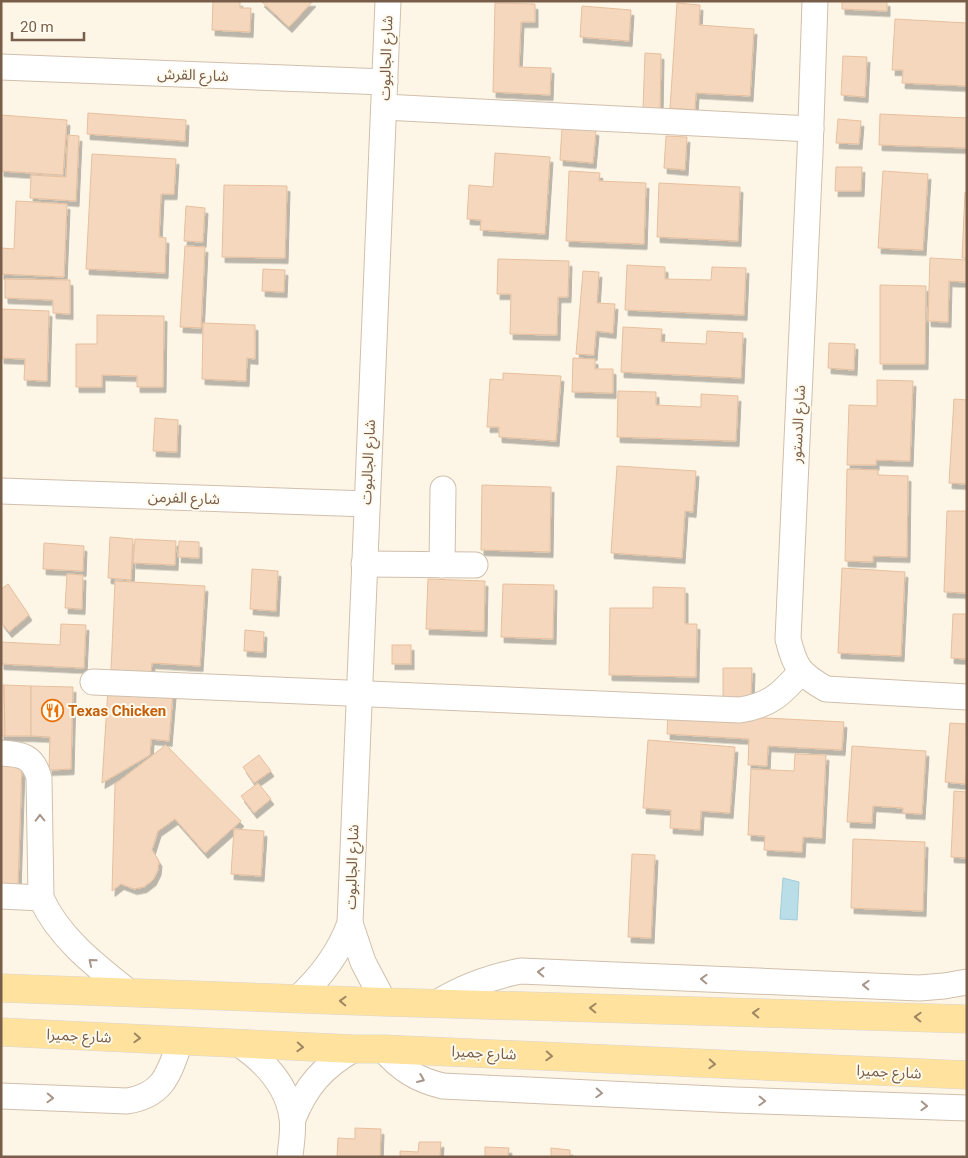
<svg xmlns="http://www.w3.org/2000/svg" width="968" height="1158" font-family="Roboto,'Noto Sans Arabic',sans-serif">
<style>
.water{fill:#badee8;stroke:#a0ccda}
.building{fill:#f4d7bd;stroke:#e7bf9d;filter:url(#shadow)}
.lines{fill:none;stroke-linecap:round;stroke-linejoin:round}
.minor-casing{stroke:#d0bfac;stroke-width:27}
.major-casing{stroke:#dcd5d0;stroke-width:29}
.minor{stroke:#fff;stroke-width:25}
.major{stroke:#fee29d;stroke-width:28}
.oneway{stroke:#a79689}
.oneway2{stroke:#a08663}
.labels{text-anchor:middle;dominant-baseline:central;stroke-width:4;stroke-linejoin:round;paint-order:stroke}
.street-label{font-size:15px;fill:#785e4a;stroke:#fffaee}
.food-label{font-size:15px;font-weight:bold;fill:#c56008;stroke:#fffaee;text-anchor:start}
</style>
<defs>
<filter id="shadow"><feDropShadow dx="3" dy="5.5" stdDeviation="0" flood-color="#0004"/></filter>
</defs>
<rect width="100%" height="100%" fill="#fdf6e7"/>
<path class="water" d="M783 878 799 882 797 920 780 919Z"/>
<g class="building">
<path d="M213 1H240V8H251L250 32 212 30Z"/>
<path d="M261 1H313L289 27Z"/>
<path d="M842 1H887V11L842 9Z"/>
<path d="M495 3 535 4V22H521L519 67 551 68 550 95 493 92Z"/>
<path d="M677 3 700 5 699 25 754 29 750 96 696 93 695 110 670 108Z"/>
<path d="M582 6 631 10 629 41 580 37Z"/>
<path d="M895 19 967 23V86L902 83 903 70H892Z"/>
<path d="M645 53 661 54 660 110 643 109Z"/>
<path d="M843 56 867 57 865 97 841 95Z"/>
<path d="M88 113 186 120 185 141 87 134Z"/>
<path d="M880 114 967 118V148L879 145Z"/>
<path d="M1 115 67 120 63 175 1 171Z"/>
<path d="M838 119 861 121 859 144 836 143Z"/>
<path d="M562 127 596 130 593 163 560 160Z"/>
<path d="M68 135 79 136 76 201 30 198 31 175 66 177Z"/>
<path d="M666 136 687 137 685 170 664 168Z"/>
<path d="M495 153 550 157 545 234 480 230 481 220 467 219 469 185 493 187Z"/>
<path d="M92 154 176 159 174 194H161L159 237 166 238 165 273 86 269Z"/>
<path d="M836 167H862L861 191H835Z"/>
<path d="M569 171 600 173 599 181 646 183 644 244 566 241Z"/>
<path d="M883 171 928 174 923 250 878 248Z"/>
<path d="M659 183 740 187 738 241 657 237Z"/>
<path d="M224 185 287 186 285 258 222 257Z"/>
<path d="M965 192 967 193V258H962Z"/>
<path d="M16 201 67 204 64 277 1 274V248L14 249Z"/>
<path d="M186 206 205 208 203 242 184 241Z"/>
<path d="M185 246 205 247 201 328 180 327Z"/>
<path d="M930 258 967 260V282L949 281 948 322 928 321Z"/>
<path d="M498 259 569 261 568 297H558L557 335 510 334 511 294H497Z"/>
<path d="M627 265 665 267V279L711 280 712 267 746 268 744 315 625 310Z"/>
<path d="M263 269 285 270 284 292 262 291Z"/>
<path d="M583 271 599 272 597 303 615 304 613 333 596 331 594 355 576 354Z"/>
<path d="M5 279 70 280V314L53 313V300L5 298Z"/>
<path d="M880 285 926 286 925 364H880Z"/>
<path d="M1 309 49 311 47 381 24 380 25 359 1 358Z"/>
<path d="M97 315 164 316 163 387H137V376L102 375V387H76V344H97Z"/>
<path d="M203 323 255 325V359L247 358 246 381 202 379Z"/>
<path d="M623 327 662 329 661 342 706 344 707 331 743 333 741 378 621 372Z"/>
<path d="M829 343 855 344 854 370 828 368Z"/>
<path d="M573 358 595 359V369H613V393L572 392Z"/>
<path d="M503 373 561 376 556 441 499 437V427H487L490 379 503 380Z"/>
<path d="M877 380 913 381 910 461 876 460V465H847L849 405 877 406Z"/>
<path d="M618 391 656 392V405L701 407V394L738 396 736 441 617 437Z"/>
<path d="M954 399 967 400V484L949 483Z"/>
<path d="M155 418 178 420 177 452 153 451Z"/>
<path d="M617 466 696 471 693 512 685 511 682 558 611 553Z"/>
<path d="M847 469 878 470V475L908 476 907 557 873 556V562L845 561Z"/>
<path d="M482 485 551 487 550 552 481 550Z"/>
<path d="M947 511H967V593L944 592Z"/>
<path d="M110 537 133 539 131 580 108 578Z"/>
<path d="M135 539 176 541 175 565 133 563Z"/>
<path d="M179 541 199 542V558L178 557Z"/>
<path d="M44 543 84 546 83 571 43 569Z"/>
<path d="M842 568 905 572 901 656 838 653Z"/>
<path d="M252 569 278 571 276 611 250 609Z"/>
<path d="M67 574 83 575 82 609 65 608Z"/>
<path d="M428 579 485 581 484 631 426 629Z"/>
<path d="M115 581 205 586 200 666 152 663 151 672 111 670Z"/>
<path d="M8 584 29 615 9 632 1 622V589Z"/>
<path d="M503 584 554 585 553 639 501 637Z"/>
<path d="M653 587 685 588V624H697L696 677 609 675 610 608H653Z"/>
<path d="M953 614H967V659L951 658Z"/>
<path d="M61 624 86 625 84 668 1 664V642L60 645Z"/>
<path d="M245 630 264 632 263 652 244 651Z"/>
<rect x="392" y="645" width="19" height="19"/>
<path d="M723 668H752L751 699H723Z"/>
<path d="M1 685H4L5 736H1Z"/>
<path d="M4 685 31 686V736H5Z"/>
<path d="M31 686 73 687 71 769 49 770 50 737 31 736Z"/>
<path d="M108 689 173 693 169 741 151 739 150 755 102 783Z"/>
<path d="M668 713 844 722 842 750 768 746 767 766 748 765 749 739 667 734Z"/>
<path d="M950 723 966 724 967 765 965 784 945 782Z"/>
<path d="M648 740 735 747 730 813 701 811 700 830 670 828 671 810 643 808Z"/>
<path d="M166 745 241 821 205 853 175 819 158 831 152 850 159 861 158 870 153 880 144 887 134 889 121 884 112 891 115 784Z"/>
<path d="M852 746 926 751 922 814 903 813V808L873 806 872 823 847 822Z"/>
<path d="M795 754 826 755 822 838 803 837 802 852 764 850 765 836 748 835 751 769 794 771Z"/>
<path d="M259 755 271 771 254 783 243 767Z"/>
<path d="M1 763H22L18 887 1 886Z"/>
<path d="M258 783 271 799 254 813 241 796Z"/>
<path d="M954 791 967 792V858L951 857Z"/>
<path d="M234 829 264 831 261 876 231 874Z"/>
<path d="M853 839 925 842 923 911 851 908Z"/>
<path d="M632 854 655 855 651 938 628 937Z"/>
<path d="M355 1128 381 1129 380 1157H337L338 1138 355 1139Z"/>
<path d="M419 1142H441L440 1157H400V1151L418 1152Z"/>
<path d="M485 1147 509 1148 508 1157H485Z"/>
<path d="M551 1148 570 1150V1157H551Z"/>
</g>
<g class="lines">
<defs>
<g id="minor">
<path d="M815 1 810 153 788 639C795 668 800 674 826 689L967 697"/>
<path d="M1 67 385 82"/>
<path d="M384 107 811 129"/>
<path d="M1 491 367 504"/>
<path d="M364 564 475 565"/>
<path d="M442 565 443 489"/>
<path d="M93 682 740 710C771 705 781 694 801 672"/>
<path d="M1 753C22 754 33 756 39 778L41 898C59 938 96 966 130 993"/>
<path d="M1 896 41 898"/>
<path d="M350 923 363 962 384 1002"/>
<path d="M297 999C321 977 339 954 350 923L388 1"/>
<path d="M435 1004C462 987 489 977 521 971L919 988 944 986 967 982"/>
<path d="M239 1044C264 1061 288 1086 292 1118 294 1130 291 1144 290 1157"/>
<path d="M383 1049C400 1069 417 1080 443 1086L734 1100 967 1108"/>
<path d="M1 1096 127 1101C165 1095 169 1072 181 1040"/>
<path d="M293 1119C306 1086 323 1067 354 1049"/>
</g>
<g id="major">
<path d="M1 988 384 1002 967 1019"/>
<path d="M1 1032 354 1049H383L967 1075"/>
</g>
</defs>
<use href="#minor" class="minor-casing"/>
<use href="#major" class="major-casing"/>
<use href="#minor" class="minor"/>
<use href="#major" class="major"/>
</g>
<defs><path id="oneway-chevron" d="M-2-3.5L2.5 0L-2 3.5" fill="none" stroke-width="1.6" stroke-linecap="round" stroke-linejoin="round" transform="scale(1.25)"/></defs>
<g class="oneway">
<use href="#oneway-chevron" transform="translate(40 818) rotate(-91)"/>
<use href="#oneway-chevron" transform="translate(92 962) rotate(-140)"/>
<use href="#oneway-chevron" transform="translate(541 972) rotate(-178)"/>
<use href="#oneway-chevron" transform="translate(704 979) rotate(-178)"/>
<use href="#oneway-chevron" transform="translate(866 985) rotate(-178)"/>
<use href="#oneway-chevron" transform="translate(421 1079) rotate(23)"/>
<use href="#oneway-chevron" transform="translate(599 1093) rotate(3)"/>
<use href="#oneway-chevron" transform="translate(50 1098) rotate(2)"/>
<use href="#oneway-chevron" transform="translate(762 1101) rotate(2)"/>
<use href="#oneway-chevron" transform="translate(924 1106) rotate(2)"/>
</g>
<g class="oneway2">
<use href="#oneway-chevron" transform="translate(343 1001) rotate(-178)"/>
<use href="#oneway-chevron" transform="translate(593 1008) rotate(-178)"/>
<use href="#oneway-chevron" transform="translate(756 1013) rotate(-178)"/>
<use href="#oneway-chevron" transform="translate(918 1017) rotate(-178)"/>
<use href="#oneway-chevron" transform="translate(137 1038) rotate(3)"/>
<use href="#oneway-chevron" transform="translate(300 1047) rotate(3)"/>
<use href="#oneway-chevron" transform="translate(549 1056) rotate(3)"/>
<use href="#oneway-chevron" transform="translate(712 1064) rotate(3)"/>
</g>
<defs>
<symbol id="restaurant-ring" viewBox="-11 -11 22 22"><circle r="9.5" fill="#fffaee" stroke="#e8710a" stroke-width="1.5"/><path d="M-5-6h1v4h1v-4h1v4h1v-4h1v5L-1.5 .5V6h-2V.5L-5-1ZM5-6V6H3V1.5H1.5Q1.5-4 5-6Z" fill="#e8710a"/></symbol>
</defs>
<g fill-rule="evenodd">
<use href="#restaurant-ring" x="40" y="698" width="25" height="25"/>
</g>
<g class="labels">
<g class="street-label">
<text transform="translate(386 58) rotate(-88)">شارع الجالبوت</text>
<text transform="translate(193 75) rotate(2)">شارع القرش</text>
<text transform="translate(798 424) rotate(-87)">شارع الدستور</text>
<text transform="translate(368 462) rotate(-87)">شارع الجالبوت</text>
<text transform="translate(184 498) rotate(2)">شارع الفرمن</text>
<text transform="translate(352 867) rotate(-88)">شارع الجالبوت</text>
<text transform="translate(79 1036) rotate(3)">شارع جميرا</text>
<text transform="translate(484 1053) rotate(3)">شارع جميرا</text>
<text transform="translate(889 1072) rotate(3)">شارع جميرا</text>
</g>
<g class="food-label">
<text x="68" y="711">Texas Chicken</text>
</g>
</g>
<rect width="968" height="1158" fill="none" stroke="#785e4a" stroke-width="5"/>
<path d="M12 32v8h72v-8" fill="none" stroke="#785e4a" stroke-width="2.5"/>
<text x="20" y="32" font-size="15" fill="#785e4a" stroke="#fffaee" stroke-width="4" paint-order="stroke">20 m</text>
</svg>
